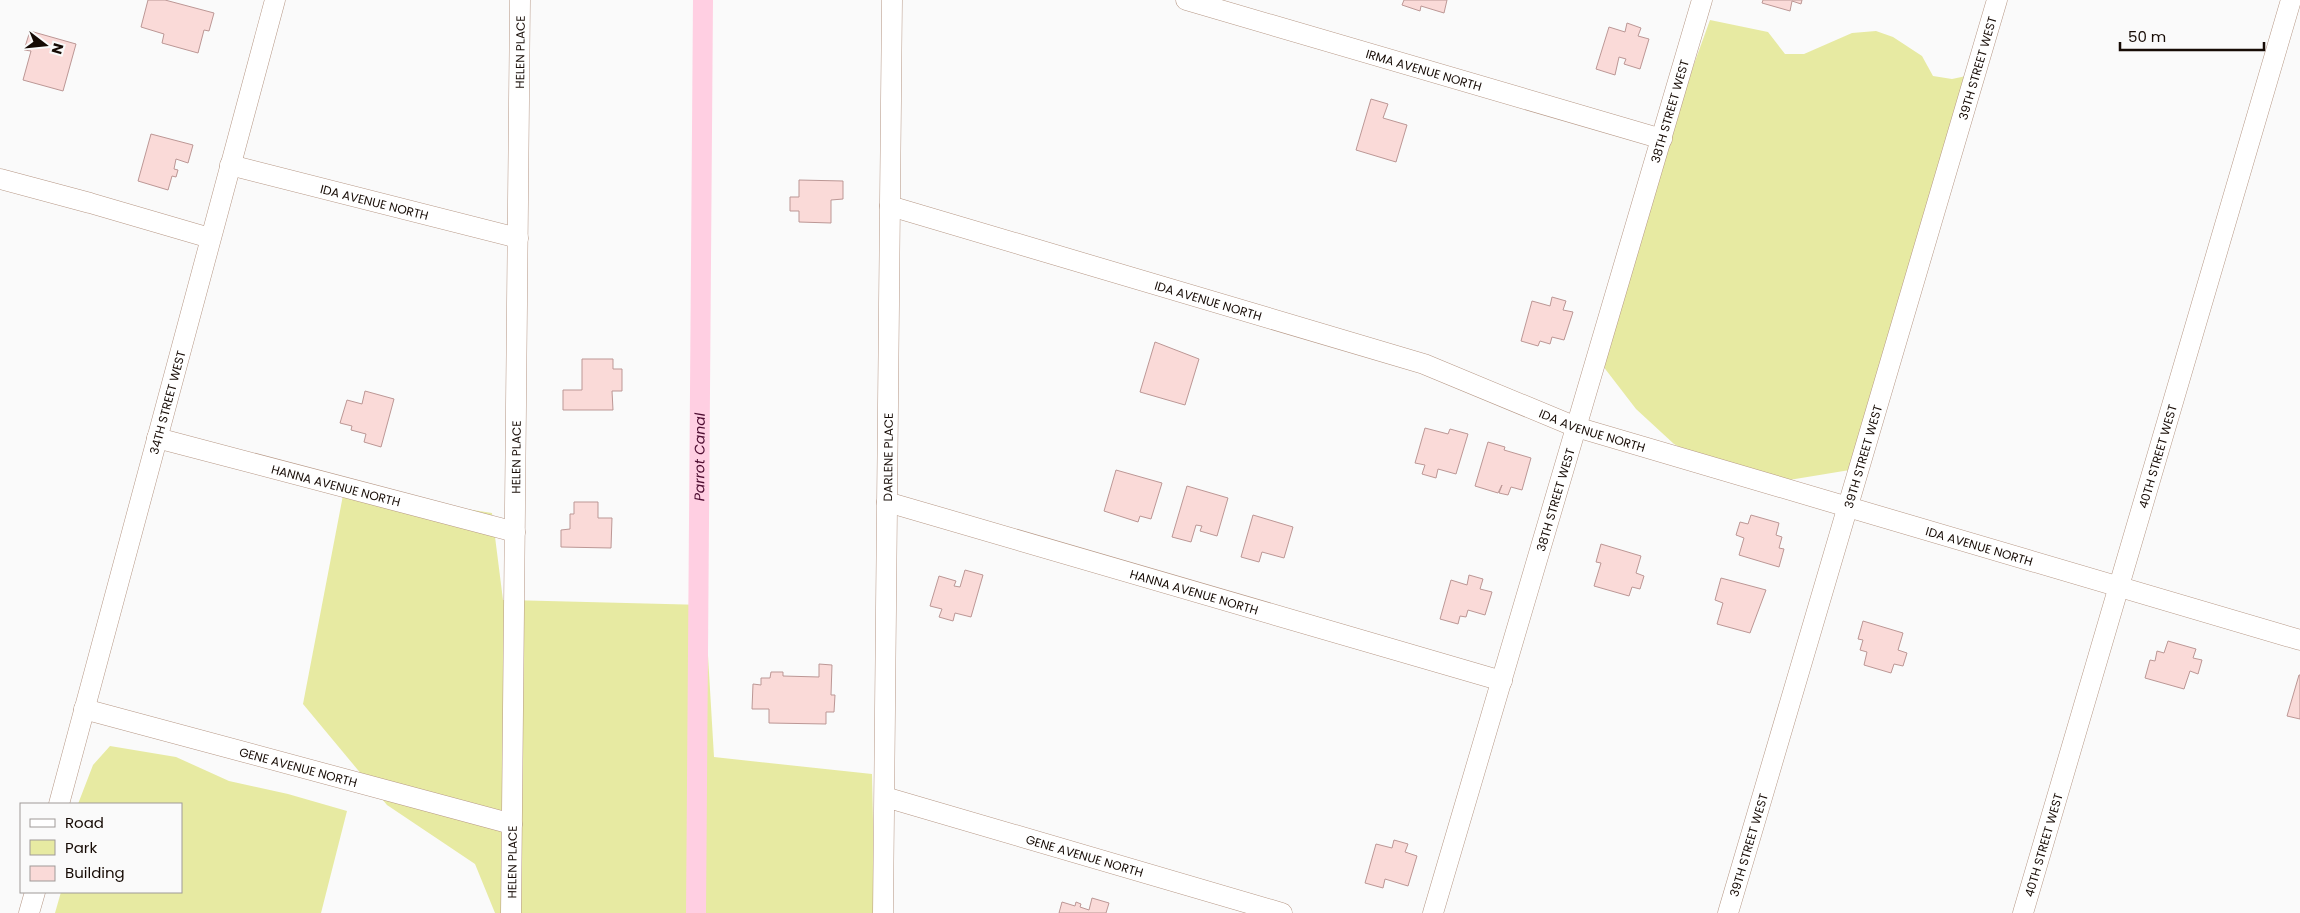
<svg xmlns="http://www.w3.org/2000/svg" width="2300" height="913" font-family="Poppins,sans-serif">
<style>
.green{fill:#e7eaa2}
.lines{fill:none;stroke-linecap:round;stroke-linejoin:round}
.canal{stroke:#ffcfe2;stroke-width:20}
.building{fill:#fadad8;stroke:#bc9795}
.street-casing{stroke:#b69785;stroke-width:21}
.street{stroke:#fff;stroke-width:20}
.labels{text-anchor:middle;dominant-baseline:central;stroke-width:4;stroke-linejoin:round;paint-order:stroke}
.street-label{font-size:12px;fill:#160b05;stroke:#fafafa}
.water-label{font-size:14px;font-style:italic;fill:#4d0c30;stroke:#fafafa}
</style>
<rect width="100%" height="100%" fill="#fafafa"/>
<g class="green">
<path d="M1710 20 1768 32 1785 54H1804L1852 33 1876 31 1893 37 1922 56 1933 76 1952 79 1971 75 1862 468 1789 480 1716 467 1674 444 1636 409 1596 357 1661 155Z"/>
<path d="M344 490 492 513 503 600 705 605 714 757 872 774 875 913H495L475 864 387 805 303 704Z"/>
<path d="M110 746 176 757 229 781 288 794 347 811 321 913H55L61 892H181V804H78L93 765Z"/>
</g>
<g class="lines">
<path class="canal" id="s1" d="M696 913 703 0"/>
</g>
<g class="building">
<path d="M148 0H165L214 13 209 31 204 30 198 53 162 43 164 34 141 27Z"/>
<path d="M1404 0H1447L1444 13 1421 6 1420 11 1402 5Z"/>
<path d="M1763 0H1802L1801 4 1792 1 1790 11 1762 3Z"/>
<path d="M1627 23 1641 28 1638 36 1649 39 1640 69 1624 64 1626 59 1619 57 1615 75 1596 69 1609 27 1625 32Z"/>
<path d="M30 31 76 44 63 91 23 80 31 51 24 50Z"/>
<path d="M1371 99 1388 104 1383 118 1407 125 1396 162 1356 150Z"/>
<path d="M151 134 193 145 188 163 176 159 174 169 178 170 176 177 172 176 168 190 138 181Z"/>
<path d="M799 180 843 181V199L831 200V223L799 222V211H790V197H799Z"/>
<path d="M1552 297 1566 301 1563 310 1573 312 1564 340 1552 337 1550 344 1540 341 1538 346 1521 341 1532 301 1550 306Z"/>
<path d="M1155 342 1199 359 1185 405 1140 392Z"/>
<path d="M582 359H613V369H622V391H612L613 410H563V390H582Z"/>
<path d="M365 391 394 399 381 447 364 442 366 434 351 430 352 426 340 423 347 400 362 404Z"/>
<path d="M1425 428 1448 434 1450 429 1468 434 1456 474 1438 469 1436 478 1422 474 1425 465 1415 463Z"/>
<path d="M1488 442 1505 447 1504 450 1531 458 1522 490 1511 487 1508 495 1499 493 1502 485 1498 493 1475 486Z"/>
<path d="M1116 470 1162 483 1151 519 1140 516 1138 522 1104 511Z"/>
<path d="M1187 486 1228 498 1217 536 1200 531 1202 526 1196 525 1191 542 1172 537Z"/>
<path d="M574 502H598V518H612L611 548 561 547V530L570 529V514H574Z"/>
<path d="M1253 515 1293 527 1284 558 1262 552 1259 562 1241 557Z"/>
<path d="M1751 515 1779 523 1776 535 1782 537 1779 548 1784 549 1779 567 1739 555 1744 538 1736 535 1740 522 1748 524Z"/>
<path d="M1601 544 1641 556 1636 573 1644 576 1640 589 1632 587 1629 596 1594 586 1601 563 1596 562Z"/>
<path d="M965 570 983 575 971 617 955 613 953 621 939 617 942 609 930 606 939 576 956 581 954 586 960 587Z"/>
<path d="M1469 575 1483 579 1480 589 1492 592 1485 615 1468 610 1466 617 1460 616 1458 624 1440 619 1451 580 1467 585Z"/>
<path d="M1721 578 1766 590 1750 633 1717 624 1723 603 1715 600Z"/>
<path d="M1863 621 1903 633 1898 650 1907 653 1903 666 1894 664 1891 673 1864 665 1867 652 1860 650 1863 640 1858 639Z"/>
<path d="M2168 641 2196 649 2193 658 2202 660 2198 674 2190 671 2184 689 2145 678 2150 660 2155 661 2157 651 2164 653Z"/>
<path d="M819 664 832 665 831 695H835L834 712H826V724L769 723V709H752L753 684 761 685V678H770L771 672H783V676L819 677Z"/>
<path d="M2299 675H2300V719L2287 716Z"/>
<path d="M1394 840 1408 844 1405 852 1417 856 1408 886 1385 879 1383 888 1365 883 1376 844 1392 848Z"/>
<path d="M1092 898 1109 903 1106 913H1059L1062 902 1075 906 1076 902 1081 904 1080 907 1089 910Z"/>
</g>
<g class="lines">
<defs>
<g id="street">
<path id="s2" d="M1186 0 1662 139"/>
<path id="s3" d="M230 165 518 238"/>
<path d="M0 179 90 203 210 238"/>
<path id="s4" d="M890 206 1424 364 1576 427 2300 640"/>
<path id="s5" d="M157 438 515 532"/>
<path id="s6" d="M887 502 1502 681"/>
<path id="s7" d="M84 709 512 824"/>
<path id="s8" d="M885 797 1282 913"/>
<path id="s9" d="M59 804 275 0"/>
<path d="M29 913 35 892"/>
<path id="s10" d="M511 913 520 0"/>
<path id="s11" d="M883 913 892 0"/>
<path id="s12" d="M1433 913 1702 0"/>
<path id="s13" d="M1728 913 1997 0"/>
<path id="s14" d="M2023 913 2291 0"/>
</g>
</defs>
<use href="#street" class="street-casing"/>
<use href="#street" class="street"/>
</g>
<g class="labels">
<g class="street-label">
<text stroke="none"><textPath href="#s10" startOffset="861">HELEN PLACE</textPath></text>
<text stroke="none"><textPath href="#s13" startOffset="881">39TH STREET WEST</textPath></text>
<text stroke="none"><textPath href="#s2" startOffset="248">IRMA AVENUE NORTH</textPath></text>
<text stroke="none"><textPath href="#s12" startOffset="836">38TH STREET WEST</textPath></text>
<text stroke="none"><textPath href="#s3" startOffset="149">IDA AVENUE NORTH</textPath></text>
<text stroke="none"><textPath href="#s4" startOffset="332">IDA AVENUE NORTH</textPath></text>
<text stroke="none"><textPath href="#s9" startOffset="416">34TH STREET WEST</textPath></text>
<text stroke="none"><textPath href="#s4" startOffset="738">IDA AVENUE NORTH</textPath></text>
<text stroke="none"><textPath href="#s13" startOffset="476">39TH STREET WEST</textPath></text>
<text stroke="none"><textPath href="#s10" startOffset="456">HELEN PLACE</textPath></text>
<text stroke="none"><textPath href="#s11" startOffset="456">DARLENE PLACE</textPath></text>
<text stroke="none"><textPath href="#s14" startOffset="476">40TH STREET WEST</textPath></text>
<text stroke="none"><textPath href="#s5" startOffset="185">HANNA AVENUE NORTH</textPath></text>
<text stroke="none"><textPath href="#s12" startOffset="431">38TH STREET WEST</textPath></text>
<text stroke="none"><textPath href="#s4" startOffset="1142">IDA AVENUE NORTH</textPath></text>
<text stroke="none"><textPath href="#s6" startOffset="320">HANNA AVENUE NORTH</textPath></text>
<text stroke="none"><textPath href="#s7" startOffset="222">GENE AVENUE NORTH</textPath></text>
<text stroke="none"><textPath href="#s13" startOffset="71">39TH STREET WEST</textPath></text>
<text stroke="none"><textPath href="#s14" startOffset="71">40TH STREET WEST</textPath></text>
<text stroke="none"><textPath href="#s8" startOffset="208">GENE AVENUE NORTH</textPath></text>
<text stroke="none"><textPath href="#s10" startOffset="51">HELEN PLACE</textPath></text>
</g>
<g class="water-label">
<text stroke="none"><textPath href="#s1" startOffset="456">Parrot Canal</textPath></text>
</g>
</g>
<rect x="20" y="803" width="162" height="90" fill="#fafafa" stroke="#9f9a98"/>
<rect x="30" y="819" width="25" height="8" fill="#ffffff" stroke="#9f9a98"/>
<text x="65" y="828" font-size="15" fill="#160b05">Road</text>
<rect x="30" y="840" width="25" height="15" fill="#e7eaa2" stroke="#9f9a98"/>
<text x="65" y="853" font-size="15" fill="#160b05">Park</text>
<rect x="30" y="866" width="25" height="15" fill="#fadad8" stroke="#9f9a98"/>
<text x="65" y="878" font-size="15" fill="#160b05">Building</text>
<g transform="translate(45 45) rotate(106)" stroke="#fafafa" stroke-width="4" paint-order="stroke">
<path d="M0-4L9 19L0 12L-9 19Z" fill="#160b05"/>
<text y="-8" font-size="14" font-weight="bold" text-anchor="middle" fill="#160b05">N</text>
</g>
<path d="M2120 42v8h144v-8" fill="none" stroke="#160b05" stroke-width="2.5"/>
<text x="2128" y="42" font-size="15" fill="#160b05" stroke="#fafafa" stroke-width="4" paint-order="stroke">50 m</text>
</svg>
